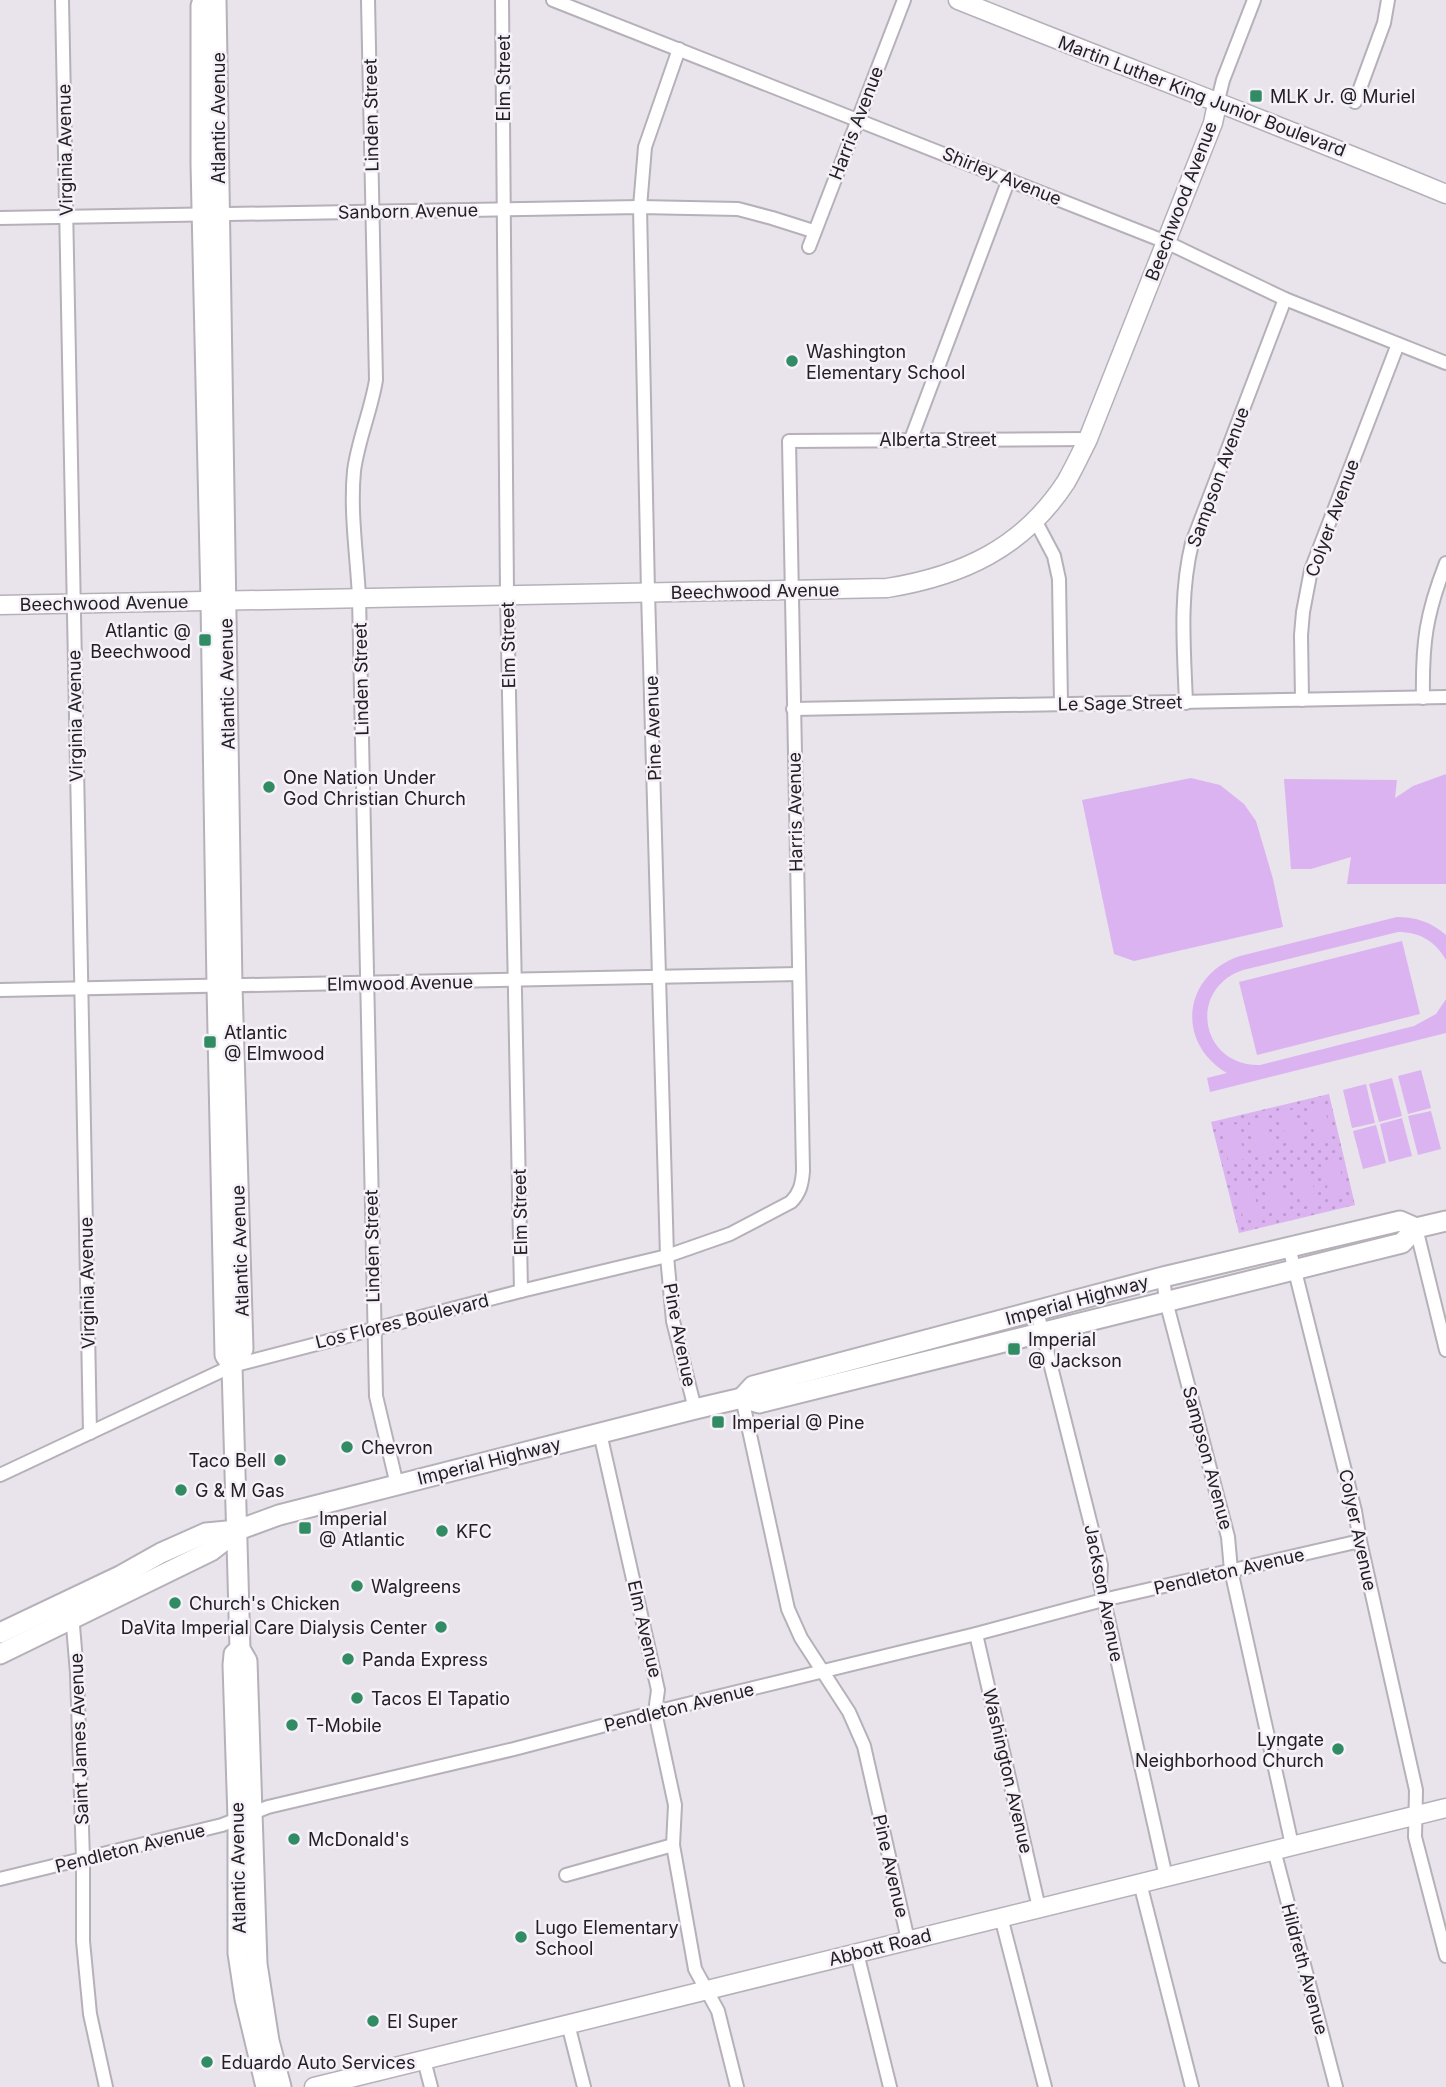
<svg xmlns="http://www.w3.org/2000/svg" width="1446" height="2087" font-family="Inter,sans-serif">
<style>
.park{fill:url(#park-dots)}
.garden{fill:#dbb3f0}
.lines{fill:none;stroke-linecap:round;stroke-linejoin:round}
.street-casing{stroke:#b6b0b9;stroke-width:16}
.secondary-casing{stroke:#b6b0b9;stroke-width:21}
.primary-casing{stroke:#b6b0b9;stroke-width:23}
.street{stroke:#fff;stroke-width:12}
.secondary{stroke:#fff;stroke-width:18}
.primary{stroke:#fff;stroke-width:19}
.poi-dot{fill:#328c63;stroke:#f6f0f9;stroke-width:2.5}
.labels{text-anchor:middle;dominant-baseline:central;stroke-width:5;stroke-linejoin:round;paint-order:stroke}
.street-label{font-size:18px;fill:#222023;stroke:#f6f0f9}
.poi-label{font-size:18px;fill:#222023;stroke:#f6f0f9;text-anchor:start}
</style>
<defs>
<pattern id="park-dots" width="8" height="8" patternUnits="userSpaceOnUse" patternTransform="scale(1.75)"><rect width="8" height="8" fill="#dbb3f0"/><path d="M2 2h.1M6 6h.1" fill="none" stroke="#bc9ace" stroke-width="1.8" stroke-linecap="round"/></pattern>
</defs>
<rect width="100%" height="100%" fill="#e9e3ec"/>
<path class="park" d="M1329 1094 1355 1205 1239 1233 1211 1122Z"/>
<g class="garden">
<path d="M1446 774V884H1347L1351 857 1311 869H1291L1284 779 1397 780 1395 798 1413 786Z"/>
<path d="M1191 778 1220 785 1244 804 1256 821 1273 879 1283 927 1134 961 1114 954 1082 800Z"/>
<path d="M1397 917C1416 917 1431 922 1446 935V960C1435 941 1420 932 1398 932L1243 970C1187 989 1200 1066 1260 1065L1414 1026 1436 1014 1446 999V1033L1210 1092 1207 1078 1227 1073C1175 1042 1183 975 1240 956Z"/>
<path d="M1402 941 1420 1014 1257 1055 1239 982Z"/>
<path d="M1421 1070 1431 1108 1408 1114 1398 1076Z"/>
<path d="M1392 1078 1402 1116 1379 1122 1369 1084Z"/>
<path d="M1366 1084 1375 1123 1352 1128 1343 1090Z"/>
<path d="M1323 1102 1332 1137 1316 1141 1308 1106Z"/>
<path d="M1295 1109 1304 1145 1288 1149 1279 1113Z"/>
<path d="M1431 1111 1441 1149 1418 1155 1408 1116Z"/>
<path d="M1265 1116 1274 1152 1258 1156 1249 1120Z"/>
<path d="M1402 1118 1412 1156 1389 1162 1380 1124Z"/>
<path d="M1237 1124 1245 1159 1229 1163 1221 1128Z"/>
<path d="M1376 1125 1386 1163 1363 1169 1353 1131Z"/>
<path d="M1338 1160 1346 1195 1330 1199 1322 1163Z"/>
<path d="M1309 1167 1317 1202 1301 1206 1293 1171Z"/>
<path d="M1280 1174 1288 1209 1272 1213 1264 1178Z"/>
<path d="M1251 1182 1260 1217 1244 1221 1235 1185Z"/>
</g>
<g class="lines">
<defs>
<g id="street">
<path d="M62 0 90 1433"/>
<path d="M368 0 376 380C371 411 358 440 354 471 350 512 357 556 359 597L376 1396 397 1485"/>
<path d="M502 0 507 594 521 1291"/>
<path d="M553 0 1166 242 1285 299 1446 363"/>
<path d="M679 49 645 147 640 207 648 592 667 1256 673 1321 695 1409"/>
<path d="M1355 102 1384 23 1388 0"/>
<path d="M1217 104 1223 80 1254 0"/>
<path d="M0 218 640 207 738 209 772 218 813 231"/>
<path d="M809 247 904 0"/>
<path d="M911 439 1009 179"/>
<path d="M1035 520 1054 556 1059 579 1061 704"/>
<path d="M1423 698C1422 643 1426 614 1446 563"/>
<path d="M1302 700 1301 635 1303 612 1311 570 1398 344"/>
<path d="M1186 703C1184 649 1179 596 1192 543L1285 299"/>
<path d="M793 709 1446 697"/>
<path d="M0 990 799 974"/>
<path d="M1416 1228 1446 1350"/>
<path d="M1289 1247 1355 1511 1360 1541 1416 1790 1415 1837 1446 1956"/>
<path d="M1163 1277 1166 1301 1228 1537 1231 1570 1292 1845"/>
<path d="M1037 1311 1101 1565 1100 1583 1166 1877"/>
<path d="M742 1398 788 1609 801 1638 849 1712 864 1746 908 1940"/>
<path d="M600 1433 658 1690 655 1712 675 1805 673 1845 695 1969 718 2011 737 2087"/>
<path d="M0 1475 232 1366 521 1291 667 1256 730 1234 791 1202C800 1193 802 1184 803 1171L789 441 1088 439"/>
<path d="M72 1614 77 1673 83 1859V1941L90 2014 106 2087"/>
<path d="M976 1634 1039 1908"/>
<path d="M1274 1850 1336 2087"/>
<path d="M566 1875 673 1845"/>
<path d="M0 1879 222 1825 268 1807 514 1749 655 1712 976 1634 1103 1600 1360 1541"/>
<path d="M1140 1883 1192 2087"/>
<path d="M1001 1917 1045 2087"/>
<path d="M857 1953 890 2087"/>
<path d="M568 2024 584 2087"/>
<path d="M424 2060 431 2087"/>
</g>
<g id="secondary">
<path d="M958 0C1120 65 1284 127 1446 194"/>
<path d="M0 605 887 588C962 576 1023 548 1066 482 1074 468 1081 453 1088 439L1213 123 1217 104"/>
<path d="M314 2087 1446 1808"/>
</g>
<g id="primary">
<path d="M203 0 201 6V164L211 601 217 986 225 1355 232 1366 240 1649 247 1661 257 1964 269 2041 281 2087"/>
<path d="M216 0 232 986 243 1349 232 1366"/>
<path d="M742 1398 753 1386 1163 1277 1400 1221 1416 1228"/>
<path d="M0 1633 120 1576 161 1553 206 1533 238 1530 279 1515 695 1409 742 1398 759 1403 1402 1243 1416 1228 1446 1221"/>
<path d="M240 1649 234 1654 233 1665 238 1819V1953L245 1999 266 2087"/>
<path d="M0 1654 211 1551 237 1531"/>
</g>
</defs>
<use href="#street" class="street-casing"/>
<use href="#secondary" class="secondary-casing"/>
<use href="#primary" class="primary-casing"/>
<use href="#street" class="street"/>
<use href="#secondary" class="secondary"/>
<use href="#primary" class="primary"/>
</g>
<g class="poi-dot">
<rect x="1249" y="89" width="14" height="14" rx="3.5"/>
<circle cx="792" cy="361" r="7"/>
<rect x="198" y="633" width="14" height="14" rx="3.5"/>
<circle cx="269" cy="787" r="7"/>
<rect x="203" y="1035" width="14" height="14" rx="3.5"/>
<rect x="1007" y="1342" width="14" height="14" rx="3.5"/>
<rect x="711" y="1415" width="14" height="14" rx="3.5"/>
<circle cx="347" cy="1447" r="7"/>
<circle cx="280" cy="1460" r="7"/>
<circle cx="181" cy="1490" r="7"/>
<rect x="298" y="1521" width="14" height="14" rx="3.5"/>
<circle cx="442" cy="1531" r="7"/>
<circle cx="357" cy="1586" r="7"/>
<circle cx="175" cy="1603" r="7"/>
<circle cx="441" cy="1627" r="7"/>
<circle cx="348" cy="1659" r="7"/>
<circle cx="357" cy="1698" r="7"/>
<circle cx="292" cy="1725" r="7"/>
<circle cx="1338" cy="1749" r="7"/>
<circle cx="294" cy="1839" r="7"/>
<circle cx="521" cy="1937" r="7"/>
<circle cx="373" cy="2021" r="7"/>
<circle cx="207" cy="2062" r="7"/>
</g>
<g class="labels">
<g class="street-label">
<text transform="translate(503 78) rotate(-90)">Elm Street</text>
<text transform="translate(1202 96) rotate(21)">Martin Luther King Junior Boulevard</text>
<text transform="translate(371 115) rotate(-91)">Linden Street</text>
<text transform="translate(218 118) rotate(-90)">Atlantic Avenue</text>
<text transform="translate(856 123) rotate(-69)">Harris Avenue</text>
<text transform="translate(65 150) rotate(-91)">Virginia Avenue</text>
<text transform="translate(1002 176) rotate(22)">Shirley Avenue</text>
<text transform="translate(1181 201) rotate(-69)">Beechwood Avenue</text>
<text transform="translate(408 211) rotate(-1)">Sanborn Avenue</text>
<text x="938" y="439">Alberta Street</text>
<text transform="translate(1218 477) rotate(-70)">Sampson Avenue</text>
<text transform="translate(1332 518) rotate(-70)">Colyer Avenue</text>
<text transform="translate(755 591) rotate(-1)">Beechwood Avenue</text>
<text transform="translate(104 603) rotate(-1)">Beechwood Avenue</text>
<text transform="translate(508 645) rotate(-91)">Elm Street</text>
<text transform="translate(361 679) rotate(-91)">Linden Street</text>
<text transform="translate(227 684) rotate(-91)">Atlantic Avenue</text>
<text transform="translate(1120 703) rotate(-1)">Le Sage Street</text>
<text transform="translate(75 716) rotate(-91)">Virginia Avenue</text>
<text transform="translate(653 728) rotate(-92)">Pine Avenue</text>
<text transform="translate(795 812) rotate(-91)">Harris Avenue</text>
<text transform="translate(400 983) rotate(-1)">Elmwood Avenue</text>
<text transform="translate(520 1212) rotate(-91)">Elm Street</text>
<text transform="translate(372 1246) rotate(-91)">Linden Street</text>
<text transform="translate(240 1251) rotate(-92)">Atlantic Avenue</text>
<text transform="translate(87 1283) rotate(-91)">Virginia Avenue</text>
<text transform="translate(1077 1300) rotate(-15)">Imperial Highway</text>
<text transform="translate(402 1321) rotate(-14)">Los Flores Boulevard</text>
<text transform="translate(680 1335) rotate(79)">Pine Avenue</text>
<text transform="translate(1208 1458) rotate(75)">Sampson Avenue</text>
<text transform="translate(489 1461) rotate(-14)">Imperial Highway</text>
<text transform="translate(1358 1530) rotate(78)">Colyer Avenue</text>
<text transform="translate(1229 1571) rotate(-13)">Pendleton Avenue</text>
<text transform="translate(1104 1593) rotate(79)">Jackson Avenue</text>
<text transform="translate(645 1629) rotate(77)">Elm Avenue</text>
<text transform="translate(679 1707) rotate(-14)">Pendleton Avenue</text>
<text transform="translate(79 1739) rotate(-92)">Saint James Avenue</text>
<text transform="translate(1008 1771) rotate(77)">Washington Avenue</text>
<text transform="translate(130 1848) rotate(-14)">Pendleton Avenue</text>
<text transform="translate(891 1866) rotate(77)">Pine Avenue</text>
<text transform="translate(238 1868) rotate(-91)">Atlantic Avenue</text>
<text transform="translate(880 1947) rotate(-14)">Abbott Road</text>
<text transform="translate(1305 1969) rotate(75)">Hildreth Avenue</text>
</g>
<g class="poi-label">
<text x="1270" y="96">MLK Jr. @ Muriel</text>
<text x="806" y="351">Washington<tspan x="806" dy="21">Elementary School</tspan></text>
<text x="191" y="630" text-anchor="end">Atlantic @<tspan x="191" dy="21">Beechwood</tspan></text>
<text x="283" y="777">One Nation Under<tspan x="283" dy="21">God Christian Church</tspan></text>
<text x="224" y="1032">Atlantic<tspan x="224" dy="21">@ Elmwood</tspan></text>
<text x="1028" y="1339">Imperial<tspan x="1028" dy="21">@ Jackson</tspan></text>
<text x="732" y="1422">Imperial @ Pine</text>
<text x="361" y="1447">Chevron</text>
<text x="266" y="1460" text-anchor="end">Taco Bell</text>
<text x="195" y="1490">G &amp; M Gas</text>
<text x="319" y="1518">Imperial<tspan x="319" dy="21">@ Atlantic</tspan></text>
<text x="456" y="1531">KFC</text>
<text x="371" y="1586">Walgreens</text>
<text x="189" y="1603">Church's Chicken</text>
<text x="427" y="1627" text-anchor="end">DaVita Imperial Care Dialysis Center</text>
<text x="362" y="1659">Panda Express</text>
<text x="371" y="1698">Tacos El Tapatio</text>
<text x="306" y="1725">T-Mobile</text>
<text x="1324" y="1739" text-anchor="end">Lyngate<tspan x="1324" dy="21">Neighborhood Church</tspan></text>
<text x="308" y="1839">McDonald's</text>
<text x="535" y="1927">Lugo Elementary<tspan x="535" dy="21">School</tspan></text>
<text x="387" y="2021">El Super</text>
<text x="221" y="2062">Eduardo Auto Services</text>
</g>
</g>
</svg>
